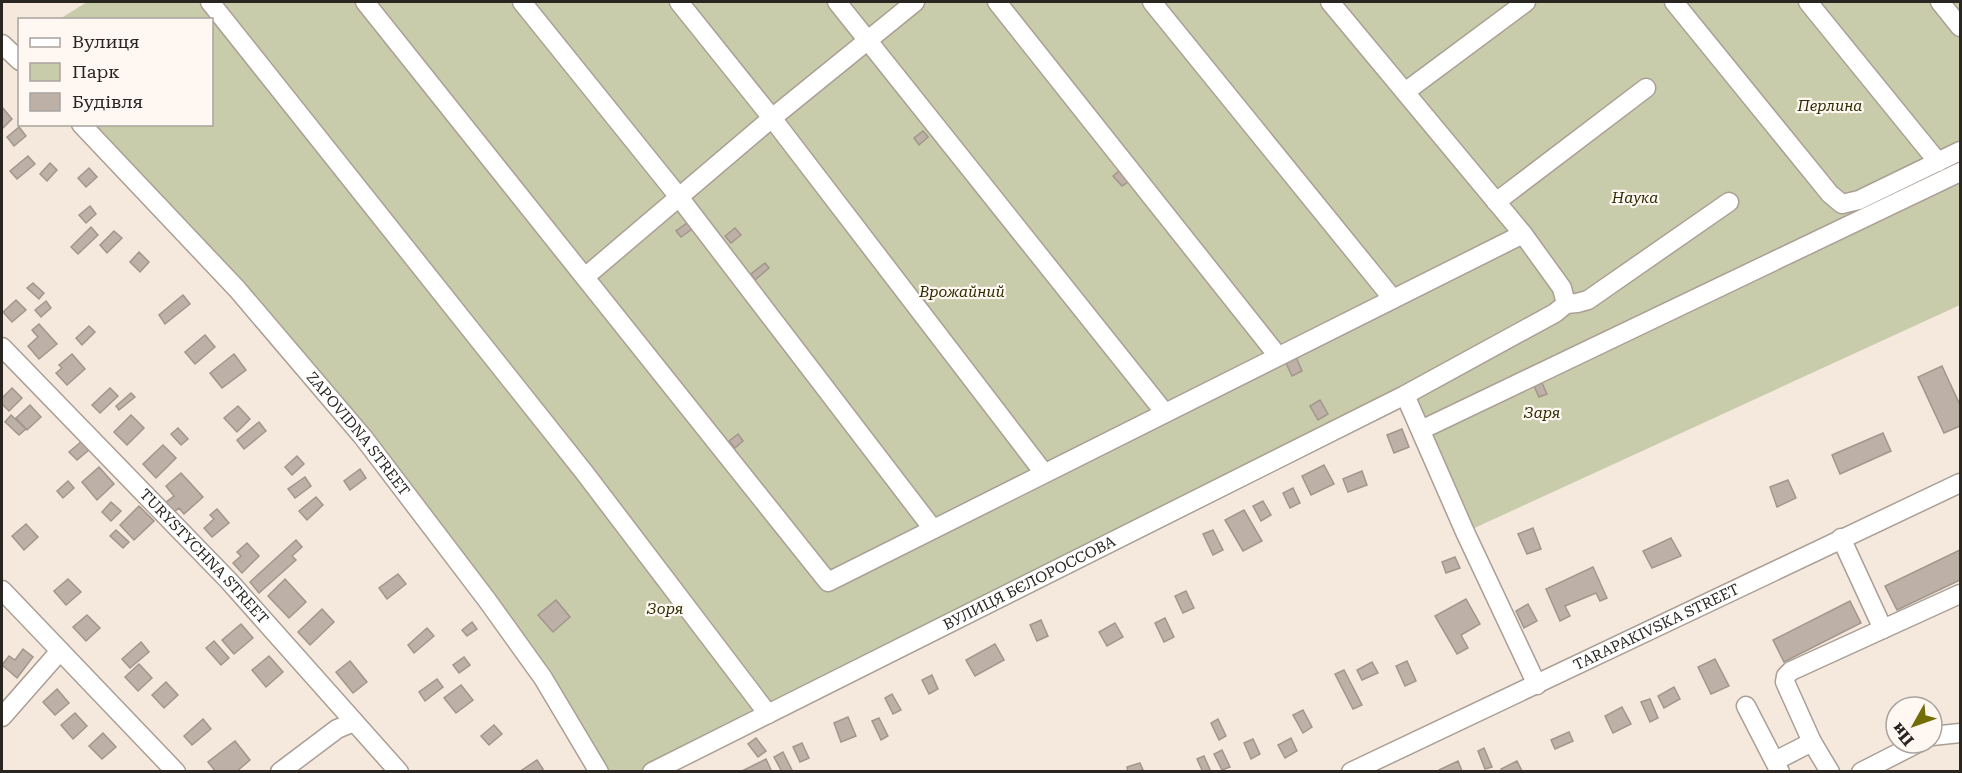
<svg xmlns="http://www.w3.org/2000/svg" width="1962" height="773" font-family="'Roboto Serif',serif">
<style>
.green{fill:#c8ccaa}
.building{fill:#bdb1a7;stroke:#a2968c;stroke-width:1.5}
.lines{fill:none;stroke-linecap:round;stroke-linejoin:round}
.minor-casing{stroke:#ab9f95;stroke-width:21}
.minor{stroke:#fff;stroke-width:18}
.labels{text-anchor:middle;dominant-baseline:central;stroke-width:4.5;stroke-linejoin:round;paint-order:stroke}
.park-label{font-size:15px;font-style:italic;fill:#2b2d00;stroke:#fff7f1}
.street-label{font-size:15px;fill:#292521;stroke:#fff7f1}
</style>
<rect width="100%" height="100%" fill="#f5e9de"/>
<path class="green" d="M87 2H1960V305L1468 531 1408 393 652 771H599L363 437 81 125 212 124V20H58Z"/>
<g class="building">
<path d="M2 107 12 119 2 129Z"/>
<path d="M19 127 26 136 14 146 7 137Z"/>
<path d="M923 131 928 137 919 145 914 138Z"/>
<path d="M28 156 35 164 17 179 10 171Z"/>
<path d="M50 163 57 170 47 181 40 174Z"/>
<path d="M89 168 97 177 86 187 78 178Z"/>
<path d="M1119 171 1128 182 1122 186 1113 176Z"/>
<path d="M90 206 96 214 86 223 79 215Z"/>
<path d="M687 223 692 229 681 237 676 231Z"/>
<path d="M91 227 98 235 78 254 71 247Z"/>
<path d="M735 228 741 235 731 243 725 236Z"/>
<path d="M114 231 122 238 107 253 100 245Z"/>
<path d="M139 252 149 262 140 272 130 262Z"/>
<path d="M765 263 769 268 755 280 751 274Z"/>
<path d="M33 283 44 293 39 299 27 288Z"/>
<path d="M183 295 190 304 165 324 159 315Z"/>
<path d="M16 300 26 310 12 322 3 312Z"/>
<path d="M46 301 51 308 41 317 35 310Z"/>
<path d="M39 324 57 344 39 359 28 346 38 337 32 330Z"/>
<path d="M89 326 95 332 82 345 76 338Z"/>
<path d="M205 335 215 347 195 364 185 352Z"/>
<path d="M72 354 85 369 67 385 56 373 62 368 59 365Z"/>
<path d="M234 354 246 370 222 388 210 373Z"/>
<path d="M1296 357 1302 371 1292 376 1285 361Z"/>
<path d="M1942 366 1960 405V426L1944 433 1918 377Z"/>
<path d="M1542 383 1547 394 1539 397 1534 386Z"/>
<path d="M12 388 22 398 9 411 2 404V398Z"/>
<path d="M110 388 118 396 100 413 92 405Z"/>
<path d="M131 393 135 397 119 410 116 406Z"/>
<path d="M1320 400 1328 414 1318 420 1310 406Z"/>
<path d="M30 405 41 417 27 430 16 418Z"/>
<path d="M238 406 250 419 237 432 224 418Z"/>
<path d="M11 415 26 429 19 435 5 422Z"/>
<path d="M131 415 144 428 127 445 114 432Z"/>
<path d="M259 422 266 431 244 449 237 440Z"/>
<path d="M178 428 188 439 181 445 171 434Z"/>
<path d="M1402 429 1409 447 1394 453 1387 435Z"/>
<path d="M1883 433 1891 451 1840 474 1832 455Z"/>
<path d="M738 434 743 441 735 448 729 441Z"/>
<path d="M82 441 89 450 77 460 69 452Z"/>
<path d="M163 445 176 458 156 478 143 464Z"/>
<path d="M297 456 304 464 292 475 285 467Z"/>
<path d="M1324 465 1334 484 1311 495 1302 476Z"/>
<path d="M99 467 114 484 97 500 82 482Z"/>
<path d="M360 469 366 478 350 490 344 481Z"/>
<path d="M1362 471 1367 485 1348 492 1343 479Z"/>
<path d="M181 473 203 497 184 514 179 508 173 513 165 503 174 496 166 486Z"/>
<path d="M305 477 311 486 295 498 288 489Z"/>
<path d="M1788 480 1796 498 1777 507 1770 487Z"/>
<path d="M68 481 74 488 63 498 57 491Z"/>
<path d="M1293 488 1300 503 1290 508 1283 493Z"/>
<path d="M316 497 323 505 307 520 299 511Z"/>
<path d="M1263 501 1271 515 1261 521 1253 506Z"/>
<path d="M111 502 121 511 111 521 102 512Z"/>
<path d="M139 506 154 521 134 540 120 525Z"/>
<path d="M217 509 229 523 212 537 204 528 214 519 210 515Z"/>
<path d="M1244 510 1262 541 1243 551 1225 520Z"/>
<path d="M26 524 38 537 24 550 12 536Z"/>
<path d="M1533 528 1541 549 1527 554 1518 534Z"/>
<path d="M116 530 129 542 123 548 110 536Z"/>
<path d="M1213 530 1223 550 1213 555 1203 534Z"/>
<path d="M1671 538 1681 556 1652 568 1643 551Z"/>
<path d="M296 540 302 547 292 556 296 560 259 593 250 582Z"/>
<path d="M247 543 259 556 242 573 233 563 241 556 237 552Z"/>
<path d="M1960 550V580L1897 610 1885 586Z"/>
<path d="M1455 557 1460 568 1446 573 1442 562Z"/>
<path d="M1593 567 1607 598 1600 601 1596 593 1565 606 1570 616 1560 621 1546 589Z"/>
<path d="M398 574 406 584 387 599 379 588Z"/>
<path d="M68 579 81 592 66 605 54 591Z"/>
<path d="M285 579 306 602 289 618 268 596Z"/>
<path d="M1186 591 1194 608 1183 613 1175 596Z"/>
<path d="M1466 599 1480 624 1461 635 1468 648 1457 654 1435 616Z"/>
<path d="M556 600 570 617 553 632 538 615Z"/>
<path d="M1850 601 1861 623 1784 662 1773 640Z"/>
<path d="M1528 604 1537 621 1524 628 1516 611Z"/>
<path d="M322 609 334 622 310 645 298 632Z"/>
<path d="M87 615 100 628 86 641 73 627Z"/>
<path d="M1165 618 1174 637 1164 642 1155 623Z"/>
<path d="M1041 620 1048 636 1037 641 1030 625Z"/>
<path d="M472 622 477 629 467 636 462 630Z"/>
<path d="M1115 623 1123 637 1107 646 1099 632Z"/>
<path d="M241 624 253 638 234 654 222 640Z"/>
<path d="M427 628 434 636 414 653 408 645Z"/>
<path d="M214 641 229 658 221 665 206 648Z"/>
<path d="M141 642 149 652 130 668 122 659Z"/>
<path d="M995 644 1004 660 975 676 966 660Z"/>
<path d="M23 649 33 657 17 678 2 665 9 656 15 660Z"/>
<path d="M269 656 283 672 266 687 252 670Z"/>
<path d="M464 657 470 665 459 673 453 665Z"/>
<path d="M1715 659 1729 686 1711 694 1698 667Z"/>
<path d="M350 661 367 682 353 693 336 672Z"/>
<path d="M1407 661 1416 681 1405 686 1396 666Z"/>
<path d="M1372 662 1378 673 1362 680 1357 670Z"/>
<path d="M139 664 152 678 138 691 125 677Z"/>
<path d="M1344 670 1362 705 1353 709 1335 674Z"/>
<path d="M932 675 938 689 929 694 922 680Z"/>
<path d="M437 679 443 687 425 701 419 692Z"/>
<path d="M166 682 178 695 164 708 152 695Z"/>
<path d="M461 685 473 700 456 713 444 698Z"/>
<path d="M1674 687 1680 699 1664 708 1658 696Z"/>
<path d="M57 689 69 703 55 715 43 702Z"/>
<path d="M892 694 901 710 893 714 885 698Z"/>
<path d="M1650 699 1658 718 1650 722 1641 702Z"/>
<path d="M1622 707 1631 724 1613 733 1605 716Z"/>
<path d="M1303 710 1312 727 1303 733 1293 715Z"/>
<path d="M75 713 87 726 73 739 61 725Z"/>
<path d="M848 717 856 736 841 742 834 723Z"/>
<path d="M879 718 888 736 881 740 872 721Z"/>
<path d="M203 719 211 729 192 745 184 736Z"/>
<path d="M1218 719 1226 736 1219 740 1211 723Z"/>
<path d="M494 725 502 734 489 745 481 736Z"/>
<path d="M1569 732 1573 741 1555 749 1551 740Z"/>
<path d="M103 733 116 747 102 759 89 746Z"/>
<path d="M756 738 766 751 758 757 748 744Z"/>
<path d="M1291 738 1297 751 1285 758 1278 745Z"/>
<path d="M1253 739 1260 754 1251 759 1244 743Z"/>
<path d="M235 741 250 760 236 772H216L208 762Z"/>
<path d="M802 743 809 758 800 762 793 747Z"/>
<path d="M1484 748 1492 767 1485 769 1478 751Z"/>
<path d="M1222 750 1230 767 1222 770 1214 754Z"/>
<path d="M783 752 792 770 790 772H782L774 757Z"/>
<path d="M1204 756 1211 772H1203L1197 759Z"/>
<path d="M766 759 772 772H740Z"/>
<path d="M537 760 543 769 539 772H523L522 770Z"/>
<path d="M1458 761 1462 771 1439 772V770Z"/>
<path d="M1517 761 1522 771 1503 772 1501 769Z"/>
<path d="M1140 763 1143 770 1128 772 1127 767Z"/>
</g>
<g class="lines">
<defs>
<g id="minor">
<path d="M210 2 584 472 768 714"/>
<path d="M365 2 828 582 1523 234"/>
<path d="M522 2 679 197 933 529"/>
<path d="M679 2 772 118 1044 473"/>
<path d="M837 2 1165 413"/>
<path d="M997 2 1278 356"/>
<path d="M1152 2 1393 299"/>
<path d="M1674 2 1830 194 1842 204 1859 200 1960 151"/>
<path d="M1808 2 1938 162"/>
<path d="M1940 2 1960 27"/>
<path d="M2 44 20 61"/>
<path d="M1405 92 1526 2"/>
<path id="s1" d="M81 124 237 289 363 437 487 600 543 678 599 772"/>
<path d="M1496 202 1646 88"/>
<path d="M585 277 772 118 915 2"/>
<path d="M1566 304 1577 303 1588 300 1729 202"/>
<path id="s2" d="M2 347 229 581 399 772"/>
<path d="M1405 395 1465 532 1537 685"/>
<path d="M1421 430 1960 172"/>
<path d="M1841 538 1883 629 1960 594"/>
<path d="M2 590 176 772"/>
<path d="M1746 706 1780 772"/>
<path d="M2 717 60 651"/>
<path d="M1932 736 1960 733"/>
<path d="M1812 742 1830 772"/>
<path d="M1775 761 1812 742 1785 682 1786 676 1791 671 1883 629"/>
<path d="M280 772 337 729 354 722"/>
<path id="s3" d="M652 772 1405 395 1555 313 1566 304 1562 288 1523 234 1330 2"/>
<path id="s4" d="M1351 772 1960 483"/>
<path d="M1861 772 1918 743"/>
</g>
</defs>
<use href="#minor" class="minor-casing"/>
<use href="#minor" class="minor"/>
</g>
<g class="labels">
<g class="park-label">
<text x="1830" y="106">Перлина</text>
<text x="1635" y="198">Наука</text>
<text x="962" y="292">Врожайний</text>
<text x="1542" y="413">Заря</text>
<text x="665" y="609">Зоря</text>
</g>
<g class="street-label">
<text stroke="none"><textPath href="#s1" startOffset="416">ZAPOVIDNA STREET</textPath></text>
<text stroke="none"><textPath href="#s2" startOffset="291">TURYSTYCHNA STREET</textPath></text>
<text stroke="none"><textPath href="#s3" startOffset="422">ВУЛИЦЯ БЄЛОРОССОВА</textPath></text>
<text stroke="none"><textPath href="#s4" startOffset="338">TARAPAKIVSKA STREET</textPath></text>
</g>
</g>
<rect width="1962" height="773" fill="none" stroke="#292521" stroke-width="6"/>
<rect x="18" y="18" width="195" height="108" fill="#fff7f1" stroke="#a9a39e" stroke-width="1.5"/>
<rect x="30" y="38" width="30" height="9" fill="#ffffff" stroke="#a9a39e" stroke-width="1.5"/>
<text x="72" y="48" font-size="18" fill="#292521">Вулиця</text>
<rect x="30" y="63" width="30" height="18" fill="#c8ccaa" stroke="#a9a39e" stroke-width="1.5"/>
<text x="72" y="78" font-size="18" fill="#292521">Парк</text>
<rect x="30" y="93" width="30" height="18" fill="#bdb1a7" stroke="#a9a39e" stroke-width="1.5"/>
<text x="72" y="108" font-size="18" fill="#292521">Будівля</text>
<g transform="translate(1914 725) rotate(230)"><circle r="28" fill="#fff7f1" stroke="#a9a39e" stroke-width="1.5"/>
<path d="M0-4.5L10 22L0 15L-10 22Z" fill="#736c07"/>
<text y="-9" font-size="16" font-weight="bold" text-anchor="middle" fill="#292521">Пн</text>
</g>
</svg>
